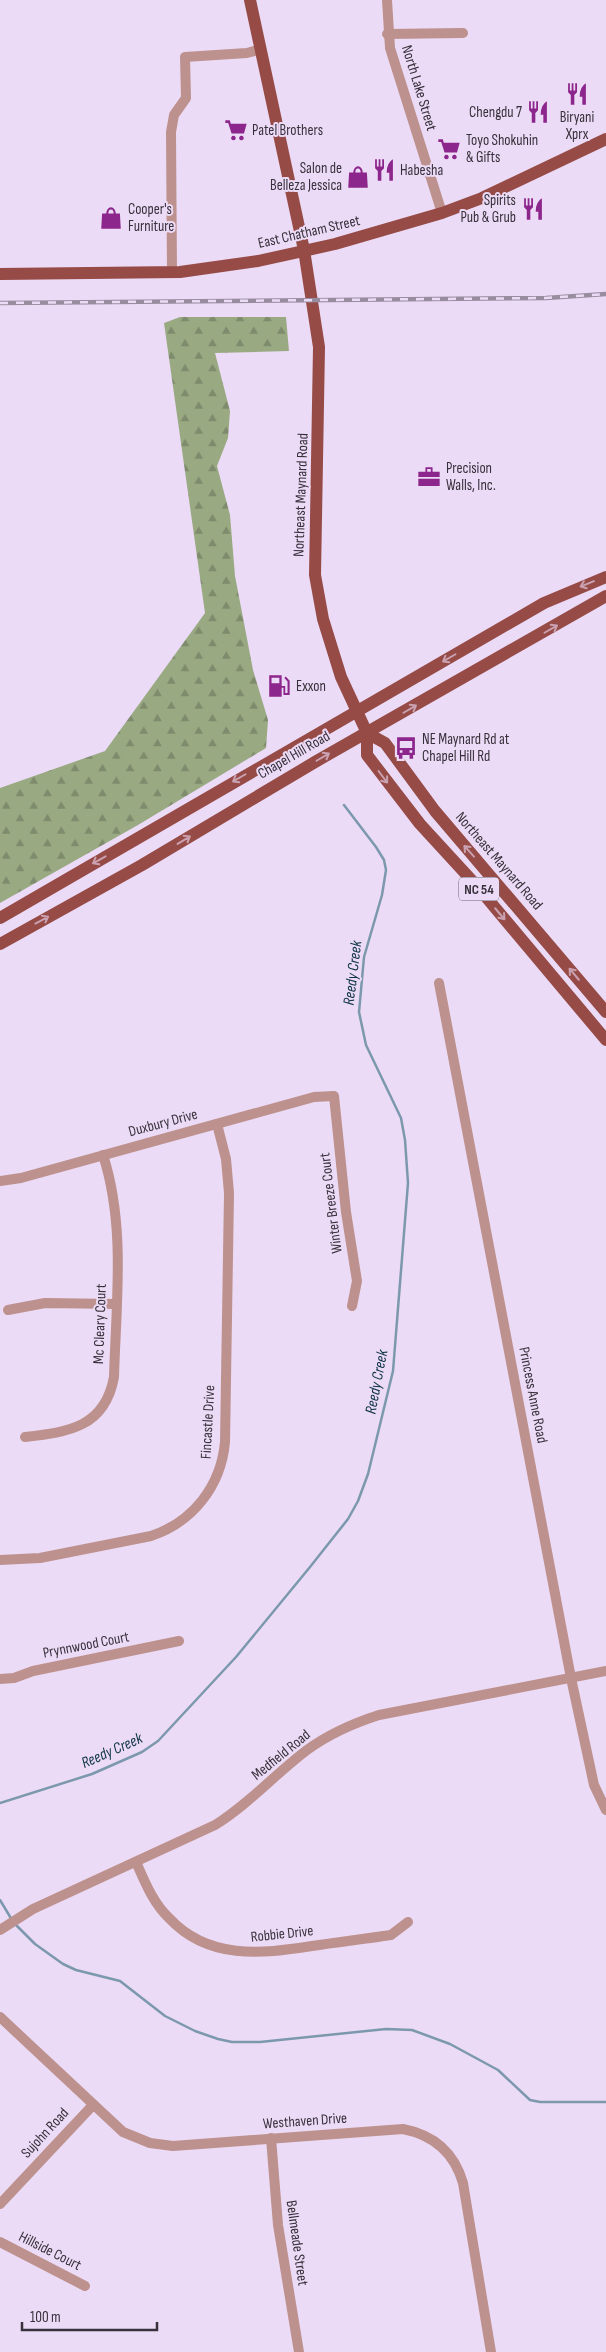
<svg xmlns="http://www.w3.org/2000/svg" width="606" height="2352" font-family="'Sofia Sans Condensed',sans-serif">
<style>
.forest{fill:url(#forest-firs)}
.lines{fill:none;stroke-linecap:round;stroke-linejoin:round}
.stream{stroke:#7c98ad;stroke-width:2.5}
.minor{stroke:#bd918d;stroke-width:10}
.major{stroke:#964b46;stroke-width:12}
.rail-casing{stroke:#988c9f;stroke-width:4.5}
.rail{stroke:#ecdbf6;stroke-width:2.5;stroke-dasharray:8;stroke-linecap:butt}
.oneway{stroke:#caa1b0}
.labels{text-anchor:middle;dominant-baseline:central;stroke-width:4;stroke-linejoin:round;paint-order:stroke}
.shield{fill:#ecdbf6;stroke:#6d6473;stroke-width:1}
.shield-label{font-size:14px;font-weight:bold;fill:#37313b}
.street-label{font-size:15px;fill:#37313b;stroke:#ecdbf6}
.poi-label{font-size:15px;fill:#37313b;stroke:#ecdbf6;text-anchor:start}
.water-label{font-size:16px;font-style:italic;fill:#0f3346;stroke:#ecdbf6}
</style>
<defs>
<pattern id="forest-firs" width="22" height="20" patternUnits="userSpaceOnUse" patternTransform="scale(1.25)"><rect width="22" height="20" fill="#99aa83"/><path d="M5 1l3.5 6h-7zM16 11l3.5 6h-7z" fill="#7e8b6c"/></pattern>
</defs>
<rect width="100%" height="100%" fill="#ecdbf6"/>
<path class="forest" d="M180 317H286L289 351 215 353 230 411 228 438 217 466 230 515 235 576 253 670 268 720 266 748 138 825 0 903V788L105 751 205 613 164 323Z"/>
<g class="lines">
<g class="stream">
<path d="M0 1803 92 1774 142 1752 158 1741 236 1657 310 1567 348 1519 358 1501 368 1474 393 1371 408 1183 405 1140 401 1118 366 1045 359 1012 364 957 382 895 386 870 384 860 376 847 344 805"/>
<path d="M0 1900 12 1920"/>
<path d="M15 1924 35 1944 63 1964 76 1970 120 1981 165 2016 195 2031 218 2039 232 2042H260L386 2029 412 2030 450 2044 498 2070 530 2100 540 2102H606"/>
</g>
<g class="minor">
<path d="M387 0 390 48 442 213"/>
<path d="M387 34 463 33"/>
<path d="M172 272 171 132 174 115 186 98 185 57 247 53 261 49"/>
<path d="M439 983 571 1678 594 1785 606 1810"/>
<path d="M0 1181 21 1178 314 1097 334 1096 346 1212 357 1281 352 1306"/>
<path d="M8 1310 45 1303 116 1304"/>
<path d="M25 1437C69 1432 105 1427 114 1377 116 1303 126 1226 103 1155"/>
<path d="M0 1560 40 1558 151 1536C193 1522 221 1486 225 1442L229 1193 226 1159 217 1124"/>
<path d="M0 1679 14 1678 33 1671 179 1641"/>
<path d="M136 1862C145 1882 153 1903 169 1918 208 1960 261 1954 312 1946 338 1942 365 1939 391 1935L408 1922"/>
<path d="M0 1930 33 1909 215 1825C249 1804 275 1774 307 1750 329 1734 354 1723 379 1715L606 1671"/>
<path d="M0 2017 123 2132 150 2143 173 2146 403 2129C434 2135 454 2152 463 2183L491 2352"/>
<path d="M271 2138 278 2225 299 2352"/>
<path d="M0 2204 93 2105"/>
<path d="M0 2242 85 2286"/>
</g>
<g class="major">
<path d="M250 0 304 250 319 347 315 575 323 619 341 677 367 733V755L420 824 476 885 606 1040"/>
<path d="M0 274 180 272 258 261 335 244 442 213 482 198 606 139"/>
<path d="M367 733 385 743 435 811 606 1012"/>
<path d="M0 918 544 603 606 577"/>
<path d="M0 944 142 865 315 762 606 596"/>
</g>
<defs>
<path id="rail" d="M0 303 546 298 606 294"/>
</defs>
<use href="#rail" class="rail-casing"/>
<use href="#rail" class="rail"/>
</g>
<defs><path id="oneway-shaft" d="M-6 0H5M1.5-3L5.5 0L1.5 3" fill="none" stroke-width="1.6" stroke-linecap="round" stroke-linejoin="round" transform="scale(1.25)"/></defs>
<g class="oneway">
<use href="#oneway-shaft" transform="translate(587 584) rotate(158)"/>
<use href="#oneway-shaft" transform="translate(551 629) rotate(-30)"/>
<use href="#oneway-shaft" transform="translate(449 658) rotate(150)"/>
<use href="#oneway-shaft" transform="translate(410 709) rotate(-30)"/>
<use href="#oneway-shaft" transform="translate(323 757) rotate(-30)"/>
<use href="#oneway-shaft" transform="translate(383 777) rotate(53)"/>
<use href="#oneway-shaft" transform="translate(239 778) rotate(150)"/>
<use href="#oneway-shaft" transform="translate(184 840) rotate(-31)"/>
<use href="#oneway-shaft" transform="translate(469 851) rotate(-132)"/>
<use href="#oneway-shaft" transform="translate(99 860) rotate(151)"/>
<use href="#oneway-shaft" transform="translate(500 914) rotate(50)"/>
<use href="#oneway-shaft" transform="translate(42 920) rotate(-28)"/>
<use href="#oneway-shaft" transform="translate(574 974) rotate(-130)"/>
</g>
<defs>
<symbol id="restaurant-bare" viewBox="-9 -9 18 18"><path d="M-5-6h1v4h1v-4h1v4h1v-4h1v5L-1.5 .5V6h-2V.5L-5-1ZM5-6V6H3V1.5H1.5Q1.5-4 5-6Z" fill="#8d268c" stroke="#ecdbf6" stroke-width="2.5" paint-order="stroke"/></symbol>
<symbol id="supermarket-bare" viewBox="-9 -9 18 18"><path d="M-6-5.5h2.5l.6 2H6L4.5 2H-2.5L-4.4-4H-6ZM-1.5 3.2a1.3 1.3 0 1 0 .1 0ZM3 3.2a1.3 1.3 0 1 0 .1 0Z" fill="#8d268c" stroke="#ecdbf6" stroke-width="2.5" paint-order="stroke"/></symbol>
<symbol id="shop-bare" viewBox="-9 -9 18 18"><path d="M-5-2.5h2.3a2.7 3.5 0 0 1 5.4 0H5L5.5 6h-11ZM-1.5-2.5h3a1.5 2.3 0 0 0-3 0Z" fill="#8d268c" stroke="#ecdbf6" stroke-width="2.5" paint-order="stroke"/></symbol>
<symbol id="office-bare" viewBox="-9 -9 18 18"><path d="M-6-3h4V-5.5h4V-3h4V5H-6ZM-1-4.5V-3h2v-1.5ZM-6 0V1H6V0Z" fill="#8d268c" stroke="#ecdbf6" stroke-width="2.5" paint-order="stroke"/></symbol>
<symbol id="fuel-bare" viewBox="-9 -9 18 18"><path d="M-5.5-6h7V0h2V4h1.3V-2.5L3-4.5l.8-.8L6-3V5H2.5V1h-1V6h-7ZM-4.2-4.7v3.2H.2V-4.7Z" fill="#8d268c" stroke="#ecdbf6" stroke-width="2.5" paint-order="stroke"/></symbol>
<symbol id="bus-bare" viewBox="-9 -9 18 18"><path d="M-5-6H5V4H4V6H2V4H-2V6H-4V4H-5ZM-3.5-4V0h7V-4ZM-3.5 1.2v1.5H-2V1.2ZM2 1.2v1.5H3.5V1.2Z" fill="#8d268c" stroke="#ecdbf6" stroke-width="2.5" paint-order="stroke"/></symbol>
</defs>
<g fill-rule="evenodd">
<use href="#restaurant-bare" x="561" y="78" width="32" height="32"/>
<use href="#restaurant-bare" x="522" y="96" width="32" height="32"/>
<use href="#supermarket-bare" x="220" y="114" width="32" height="32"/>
<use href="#supermarket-bare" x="433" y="133" width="32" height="32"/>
<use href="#restaurant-bare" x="368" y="154" width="32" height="32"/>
<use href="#shop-bare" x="342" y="161" width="32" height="32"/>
<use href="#restaurant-bare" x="517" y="193" width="32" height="32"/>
<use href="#shop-bare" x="95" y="202" width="32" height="32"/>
<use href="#office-bare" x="413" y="461" width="32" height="32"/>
<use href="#fuel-bare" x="263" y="670" width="32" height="32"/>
<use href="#bus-bare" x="390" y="732" width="32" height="32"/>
</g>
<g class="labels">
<rect class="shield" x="459" y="877.5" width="40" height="23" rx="4"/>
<g class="shield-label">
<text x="479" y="889">NC 54</text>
</g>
<g class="street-label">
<text transform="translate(419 88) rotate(73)">North Lake Street</text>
<text transform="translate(309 232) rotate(-13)">East Chatham Street</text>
<text transform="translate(301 495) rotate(-88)">Northeast Maynard Road</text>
<text transform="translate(294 755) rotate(-30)">Chapel Hill Road</text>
<text transform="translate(499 861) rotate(49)">Northeast Maynard Road</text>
<text transform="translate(163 1123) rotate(-15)">Duxbury Drive</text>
<text transform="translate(331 1203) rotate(-97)">Winter Breeze Court</text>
<text transform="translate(100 1324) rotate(-88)">Mc Cleary Court</text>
<text transform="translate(533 1395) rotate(79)">Princess Anne Road</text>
<text transform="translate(208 1422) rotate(-87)">Fincastle Drive</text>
<text transform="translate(86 1645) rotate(-11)">Prynnwood Court</text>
<text transform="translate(281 1755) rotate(-39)">Medfield Road</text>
<text transform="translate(282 1934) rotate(-6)">Robbie Drive</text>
<text transform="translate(305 2121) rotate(-4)">Westhaven Drive</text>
<text transform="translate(45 2133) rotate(-47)">Sujohn Road</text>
<text transform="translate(297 2243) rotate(82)">Bellmeade Street</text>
<text transform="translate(50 2251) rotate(27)">Hillside Court</text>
</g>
<g class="poi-label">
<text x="522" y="112" text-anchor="end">Chengdu 7</text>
<text x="577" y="117" text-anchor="middle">Biryani<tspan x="577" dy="17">Xprx</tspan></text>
<text x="252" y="130">Patel Brothers</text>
<text x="466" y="140">Toyo Shokuhin<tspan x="466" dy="17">&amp; Gifts</tspan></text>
<text x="342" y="168" text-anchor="end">Salon de<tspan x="342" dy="17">Belleza Jessica</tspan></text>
<text x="400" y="170">Habesha</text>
<text x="516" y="200" text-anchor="end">Spirits<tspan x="516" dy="17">Pub &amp; Grub</tspan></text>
<text x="128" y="209">Cooper's<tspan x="128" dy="17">Furniture</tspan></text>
<text x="446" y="468">Precision<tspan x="446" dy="17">Walls, Inc.</tspan></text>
<text x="296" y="686">Exxon</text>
<text x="422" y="739">NE Maynard Rd at<tspan x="422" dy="17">Chapel Hill Rd</tspan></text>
</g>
<g class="water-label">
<text transform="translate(353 973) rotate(-83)">Reedy Creek</text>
<text transform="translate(377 1382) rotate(-79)">Reedy Creek</text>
<text transform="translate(112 1751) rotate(-24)">Reedy Creek</text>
</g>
</g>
<path d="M22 2322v8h135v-8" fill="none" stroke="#37313b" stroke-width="2.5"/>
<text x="30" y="2322" font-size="15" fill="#37313b" stroke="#ecdbf6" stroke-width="4" paint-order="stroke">100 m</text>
</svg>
